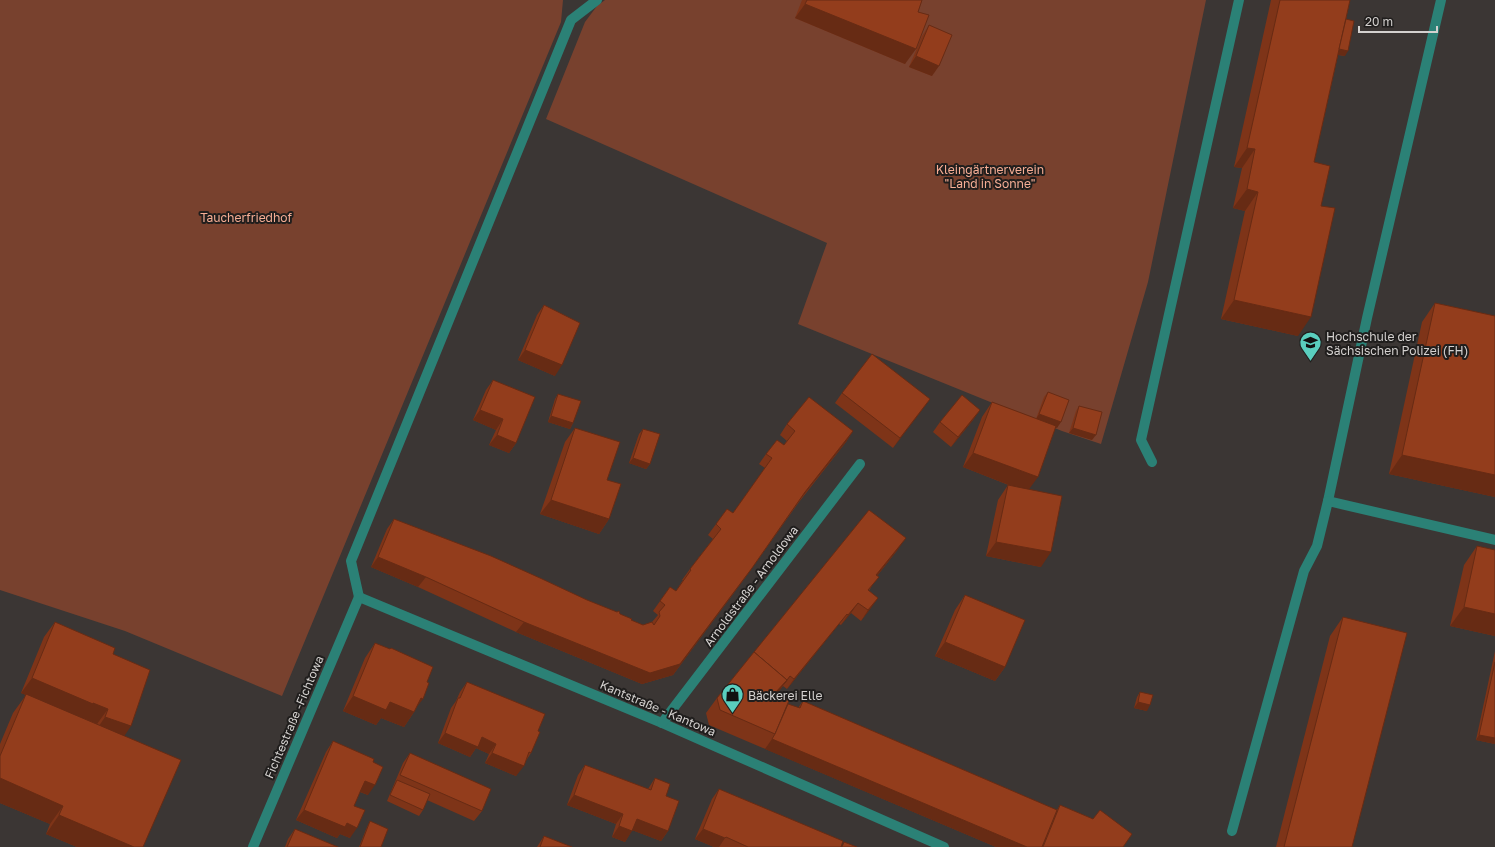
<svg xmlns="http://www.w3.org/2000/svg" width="1495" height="847" font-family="'Golos Text',sans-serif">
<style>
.green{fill:#78412e}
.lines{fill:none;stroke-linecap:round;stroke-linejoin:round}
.minor{stroke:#2b8176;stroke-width:10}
.wall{fill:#7e3418}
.shaded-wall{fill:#672b14}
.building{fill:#933d1c;stroke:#672b14}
.labels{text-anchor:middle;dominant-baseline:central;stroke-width:4;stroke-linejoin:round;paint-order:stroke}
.park-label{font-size:12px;fill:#f7ae95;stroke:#201e1d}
.poi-label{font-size:12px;fill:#d4d1cf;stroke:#201e1d;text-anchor:start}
.street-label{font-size:12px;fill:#d4d1cf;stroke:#201e1d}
</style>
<rect width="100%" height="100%" fill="#3b3634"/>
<g class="green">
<path d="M0 0H563L561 22 282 696 125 631 0 590Z"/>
<path d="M605 0H1206L1148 282 1101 444 1062 431 798 324 827 243 546 119 585 22 597 6Z"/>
</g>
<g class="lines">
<g class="minor">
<path d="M1152 462 1141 440 1239 0"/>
<path d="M1328 501 1367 318 1441 0"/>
<path d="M359 597 351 561 571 20 597 0"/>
<path d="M359 597 662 723 944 847"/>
<path d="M662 723 860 464"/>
<path d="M1232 831 1304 571 1317 546 1328 501 1495 540"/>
<path d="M253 847 359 597"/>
</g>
</g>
<g class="wall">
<path d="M802 0H922L918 12 905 64 795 18Z"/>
<path d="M1271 0H1350L1346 19 1345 56 1338 55 1314 162 1321 206 1298 336 1221 319 1245 211 1233 208 1242 168 1234 167Z"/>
<path d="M929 25 932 76 909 67 922 36Z"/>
<path d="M1435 303 1495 316V497L1389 474 1422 322Z"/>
<path d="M544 305 555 376 518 360 537 315Z"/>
<path d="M493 380 516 443 509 453 489 445 496 430 473 420 486 390Z"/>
<path d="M1048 392 1057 428 1056 427 1029 489 1041 567 986 556 998 500 1008 485 1011 486 963 467 982 417 992 402 1036 419 1044 397Z"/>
<path d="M842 393 930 399 893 448 835 403Z"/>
<path d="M558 394 573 423 570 429 548 422 555 399Z"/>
<path d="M1079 406 1092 440 1069 433 1076 411Z"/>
<path d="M980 410 973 420 951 447 933 432 940 422Z"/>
<path d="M787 424 853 431 846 442 799 502 745 578 673 675 642 684 516 632 418 587 371 567 387 529 394 519 587 600 620 614 631 620 643 625 652 622 658 615 653 611 670 587 676 591 683 580H682L690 569 713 539 708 535 727 509 733 513 765 468 759 464 766 454 784 445 787 441 780 435Z"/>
<path d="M575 428 607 480 609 519 599 534 540 514 565 442Z"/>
<path d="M643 429 650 464 646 469 629 463 639 434Z"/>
<path d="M1477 546 1495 550V636L1450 626 1464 565Z"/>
<path d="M899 548 877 576 869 591 878 598 861 621 851 613 841 625 839 624 787 689 783 686 776 695 788 704 798 708 803 701 1057 810 1060 805 1093 819 1132 834 1123 847H996L709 725 706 713 717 698 754 652Z"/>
<path d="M965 595 1005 667 995 681 935 656 955 610Z"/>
<path d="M1343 617 1352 847H1276L1330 636Z"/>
<path d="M55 622 113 654 124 736 143 847H77L46 834 50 824 0 803V744L13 713 26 695 21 693 44 637Z"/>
<path d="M375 643 417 707 414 712 404 727 381 718 376 725 343 711 365 658Z"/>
<path d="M1495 651V744L1476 740Z"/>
<path d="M467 682 538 731 531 753 516 776 485 763 489 754 476 748 470 757 438 743 451 708 456 701 460 692Z"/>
<path d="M1140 692 1147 711 1134 708 1137 697Z"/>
<path d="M333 741 373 762 368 795 360 792 354 806 350 838 340 834 337 838 296 820 326 752Z"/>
<path d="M410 753 482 811 474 821 427 800 423 810 419 816 387 801 403 763Z"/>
<path d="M585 765 648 789 655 778 666 796 668 831 661 841 632 830 625 842 612 837 616 824 567 805 578 775Z"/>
<path d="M719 789 841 847H714L695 839 712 799Z"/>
<path d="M370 821 381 847H359L367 827Z"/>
<path d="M295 829 338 847H285L288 839Z"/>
<path d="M544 836 572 847H537Z"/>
</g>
<g class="shaded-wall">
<path d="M805 4 916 49 905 64 795 18Z"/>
<path d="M1333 48 1348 51 1345 56 1329 53Z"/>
<path d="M916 56 939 66 932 76 909 67Z"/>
<path d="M1247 148 1255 149 1242 168 1234 167Z"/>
<path d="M1247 189 1258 192 1245 211 1233 208Z"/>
<path d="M1234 300 1311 317 1298 336 1221 319Z"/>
<path d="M525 350 562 365 555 376 518 360Z"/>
<path d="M930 399 923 409 893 448 900 438Z"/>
<path d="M480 410 503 419 496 430 473 420Z"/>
<path d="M980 410 973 420 951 447 958 437Z"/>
<path d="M1039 414 1061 422 1057 428 1036 419Z"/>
<path d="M551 416 573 423 570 429 548 422Z"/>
<path d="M1073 428 1096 435 1092 440 1069 433Z"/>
<path d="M853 431 846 442 798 502 805 492Z"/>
<path d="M497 435 516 443 509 453 489 445Z"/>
<path d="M973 453 1038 477 1027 492 963 467Z"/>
<path d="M1402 455 1495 475V497L1389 474Z"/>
<path d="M633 458 650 464 646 469 629 463Z"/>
<path d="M551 500 609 519 599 534 540 514Z"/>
<path d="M906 538 899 548 869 586 876 575Z"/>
<path d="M996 542 1051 552 1041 567 986 556Z"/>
<path d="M378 557 426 577 418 587 371 567Z"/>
<path d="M752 568 673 675 642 684 516 632 524 622 650 673Z"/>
<path d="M878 598 871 608 861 621 868 610Z"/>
<path d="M858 603 851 613 841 625 848 615Z"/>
<path d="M1464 607 1495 614V636L1450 626Z"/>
<path d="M847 614 787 689 794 679Z"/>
<path d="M945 642 1005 667 995 681 935 656Z"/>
<path d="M790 676 777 694 764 707 775 693Z"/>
<path d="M32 678 93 703 108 709 97 724 83 718 82 719 21 693Z"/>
<path d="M353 696 421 698 423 699 413 712H414L404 727 381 718 376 725 343 711Z"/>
<path d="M1138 702 1150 705 1147 711 1134 708Z"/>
<path d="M105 717 131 726 121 741 95 732Z"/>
<path d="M445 733 482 737 496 744 489 754 476 748 470 757 438 743Z"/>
<path d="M1479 735 1495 738V744L1476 740Z"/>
<path d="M772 739 1027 847H996L765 749Z"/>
<path d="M492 753 524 766 516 776 485 763Z"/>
<path d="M0 778 63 806 50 824 0 803Z"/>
<path d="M365 781 375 785 368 795 358 791Z"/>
<path d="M574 795 623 814 616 824 567 805Z"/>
<path d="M304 810 347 823 357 828 350 838 340 834 337 838 296 820Z"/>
<path d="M59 815 134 847H77L46 834Z"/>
<path d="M637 819 668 831 661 841 629 829Z"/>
<path d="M619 826 632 831 625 842 612 837Z"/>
<path d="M703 829 725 838 719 847H714L695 839Z"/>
</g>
<g class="building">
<path d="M807 0H922L918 12 929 15 916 49 805 4Z"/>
<path d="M1280 0H1350L1314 162 1330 166 1321 206 1335 208 1311 317 1234 300 1258 192 1247 189 1255 149 1247 148Z"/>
<path d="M1346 19 1354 21 1348 51 1339 49Z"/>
<path d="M929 25 952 35 939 66 916 56Z"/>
<path d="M1435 303 1495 316V475L1402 455Z"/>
<path d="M544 305 580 323 562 365 525 350Z"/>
<path d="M872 354 930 399 900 438 842 393Z"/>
<path d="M493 380 535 397 516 443 497 435 503 419 480 410Z"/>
<path d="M1048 392 1069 400 1061 422 1039 414Z"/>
<path d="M558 394 581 401 573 423 551 416Z"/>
<path d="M962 395 980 410 958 437 940 422Z"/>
<path d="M809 397 853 431 805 492 752 568 680 664 650 673 524 622 426 577 378 557 394 519 491 556 540 578 587 600 617 612 619 611 620 614 632 619 631 620 643 625 652 622 654 625 660 616 659 612 665 605 660 601 670 587 676 591 691 570 690 569 721 529 716 524 727 509 733 513 772 458 766 454 777 440 784 445 795 431 787 424Z"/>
<path d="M992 402 1056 426 1038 477 973 453Z"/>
<path d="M1079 406 1102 412 1096 435 1073 428Z"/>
<path d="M575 428 620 442 607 480 621 484 609 519 551 500Z"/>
<path d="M643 429 660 434 650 464 633 458Z"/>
<path d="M1008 485 1062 496 1051 552 996 542Z"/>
<path d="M869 510 906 538 876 575 879 577 868 590 878 598 868 610 858 603 848 615 847 614 794 679 790 676 784 684 787 680 754 652Z"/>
<path d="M1477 546 1495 550V614L1464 607Z"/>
<path d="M965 595 1025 620 1005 667 945 642Z"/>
<path d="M1343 617 1407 633 1352 847H1284Z"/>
<path d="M55 622 115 648 113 654 150 670 131 726 105 717 108 709 93 703V704L32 678Z"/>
<path d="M375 643 390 649 391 648 433 667 427 682 429 683 423 699 421 698 414 712 390 702 386 710 353 696Z"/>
<path d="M754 652 787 680 775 693 776 696 780 694 790 698 775 734 720 710 717 698Z"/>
<path d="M1495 662V738L1479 735Z"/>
<path d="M467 682 545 714 538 731 540 732 531 753 529 752 524 766 492 753 496 744 482 737 478 747 445 733 458 698H460Z"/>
<path d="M1140 692 1153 695 1150 705 1138 702Z"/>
<path d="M26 694 181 760 143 847H134L59 815 63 806 0 778V756Z"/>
<path d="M803 701 1057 810 1042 847H1027L772 739 775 734 788 704 800 708Z"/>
<path d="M333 741 374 759 373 762 383 767 375 785 365 781 360 792 354 806 365 810 357 828 347 823 345 827 304 810Z"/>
<path d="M410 753 491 789 482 811 400 775Z"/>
<path d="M585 765 651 790 655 778 670 784 666 796 679 801 668 831 637 819 632 831 619 826 623 814 574 795Z"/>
<path d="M397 780 430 794 423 810 390 795Z"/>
<path d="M719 789 843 841 841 847H748L726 837 725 838 703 829Z"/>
<path d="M1060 805 1093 819 1100 810 1132 834 1123 847H1043Z"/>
<path d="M370 821 388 829 381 847H360Z"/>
<path d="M295 829 338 847H287Z"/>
<path d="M544 836 572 847H540Z"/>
<path d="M844 842 857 847H842Z"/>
</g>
<defs>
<symbol id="university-pin" viewBox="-11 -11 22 30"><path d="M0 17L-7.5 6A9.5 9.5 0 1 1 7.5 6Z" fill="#5acebe" stroke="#201e1d"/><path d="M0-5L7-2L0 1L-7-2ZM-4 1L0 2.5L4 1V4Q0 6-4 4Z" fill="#111"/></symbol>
<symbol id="shop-pin" viewBox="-11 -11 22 30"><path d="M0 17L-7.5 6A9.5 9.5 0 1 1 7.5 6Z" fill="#5acebe" stroke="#201e1d"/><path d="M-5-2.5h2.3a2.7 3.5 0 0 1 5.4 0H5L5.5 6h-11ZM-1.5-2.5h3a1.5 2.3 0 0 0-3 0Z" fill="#111"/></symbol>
</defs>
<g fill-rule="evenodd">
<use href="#university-pin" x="1298" y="330" width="25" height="34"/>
<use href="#shop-pin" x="720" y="682" width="25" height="34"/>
</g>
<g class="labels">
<g class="park-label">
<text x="990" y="169">Kleingärtnerverein<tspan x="990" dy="14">"Land in Sonne"</tspan></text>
<text x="246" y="217">Taucherfriedhof</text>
</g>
<g class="poi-label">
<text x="1326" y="336">Hochschule der<tspan x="1326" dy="14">Sächsischen Polizei (FH)</tspan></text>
<text x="748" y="695">Bäckerei Elle</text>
</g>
<g class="street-label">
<text transform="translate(751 586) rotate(-53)">Arnoldstraße - Arnoldowa</text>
<text transform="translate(658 708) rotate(23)">Kantstraße - Kantowa</text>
<text transform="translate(294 717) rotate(-67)">Fichtestraße -Fichtowa</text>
</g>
</g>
<path d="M1359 26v6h78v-6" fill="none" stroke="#d4d1cf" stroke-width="2"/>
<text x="1365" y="26" font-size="12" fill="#d4d1cf" stroke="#201e1d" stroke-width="3" paint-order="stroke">20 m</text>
</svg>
